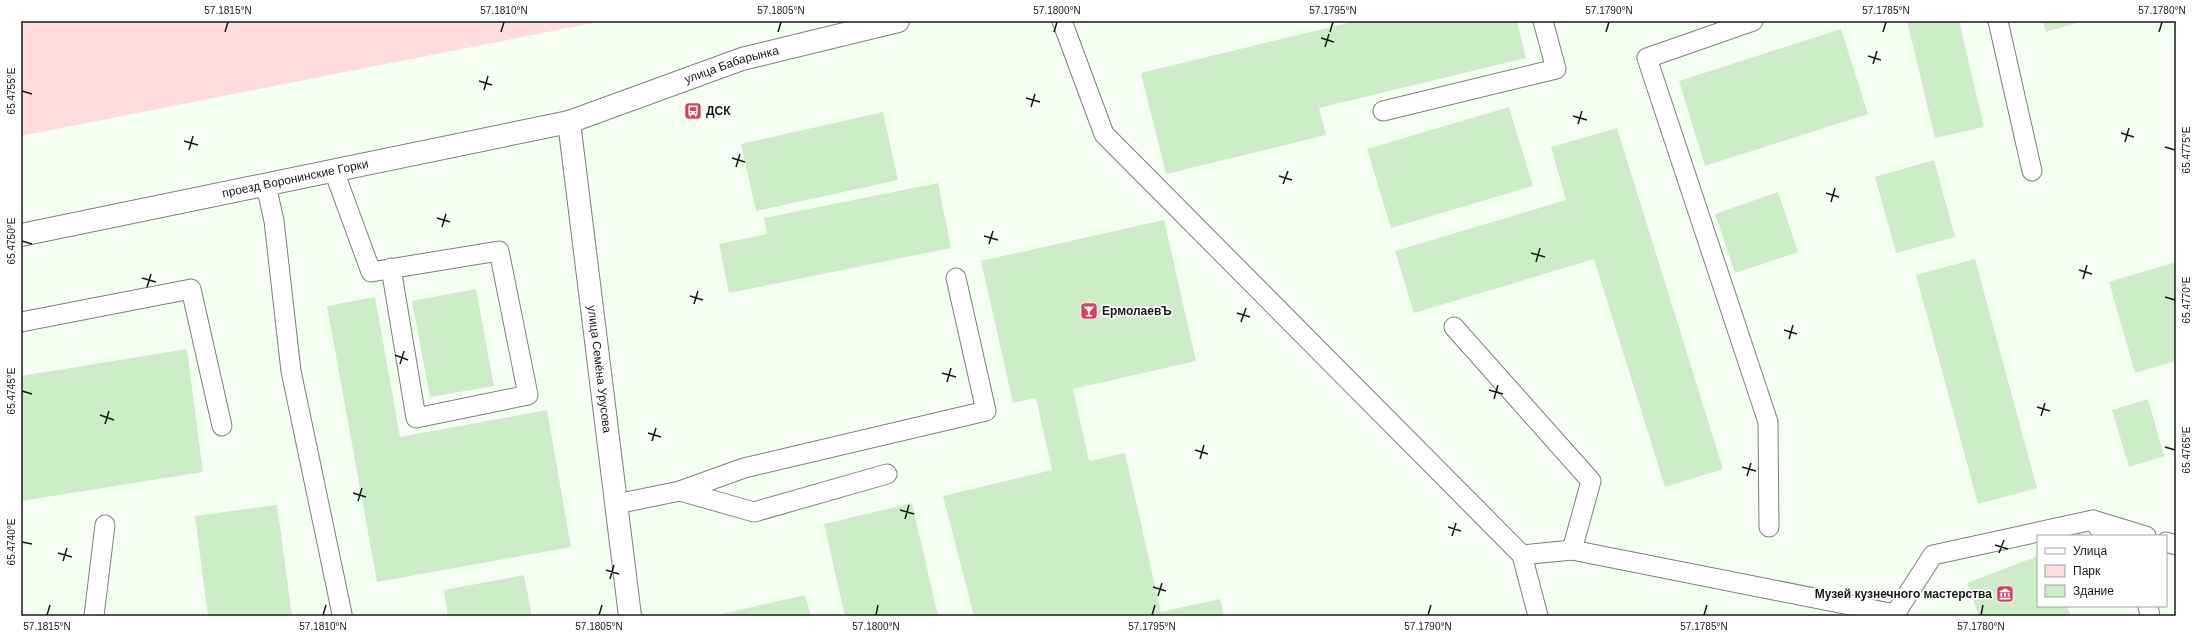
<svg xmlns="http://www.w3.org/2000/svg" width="2197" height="637" font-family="Arial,sans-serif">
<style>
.green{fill:#fedce0}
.building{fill:#cdedc8}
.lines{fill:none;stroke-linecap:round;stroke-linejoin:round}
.lane-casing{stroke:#7a8378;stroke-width:21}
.street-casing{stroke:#7a8378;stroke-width:24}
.secondary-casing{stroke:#7a8378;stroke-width:24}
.lane{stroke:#fff;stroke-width:19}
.street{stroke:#fff;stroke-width:22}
.secondary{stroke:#fff;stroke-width:22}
.ticks{fill:none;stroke:#171b17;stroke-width:1.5}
.labels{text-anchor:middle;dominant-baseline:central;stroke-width:3.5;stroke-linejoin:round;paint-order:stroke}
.street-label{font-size:12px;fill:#171b17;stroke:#fff}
.poi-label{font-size:12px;font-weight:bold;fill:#171b17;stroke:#fff;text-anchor:start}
.neatline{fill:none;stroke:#171b17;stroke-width:1.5}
.ticks-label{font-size:10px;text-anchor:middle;fill:#171b17}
</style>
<rect width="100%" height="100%" fill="#f6fff4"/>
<path class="green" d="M21 21H603L21 136Z"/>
<g class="building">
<path d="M1356 21H1517L1526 58 1319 108 1326 135 1166 174 1141 73Z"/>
<path d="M1907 21H1959L1984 127 1935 138Z"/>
<path d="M2043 21H2083L2046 32Z"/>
<path d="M1841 29 1868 114 1705 166 1679 81Z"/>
<path d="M1509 107 1533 186 1391 228 1367 149Z"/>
<path d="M883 112 898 180 756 211 741 144Z"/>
<path d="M1617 128 1723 469 1665 487 1594 259 1414 313 1395 251 1566 200 1551 147Z"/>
<path d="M1934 160 1955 237 1896 253 1875 177Z"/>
<path d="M938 183 951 248 729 293 719 244 767 234 764 218Z"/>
<path d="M1778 192 1798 252 1735 273 1715 214Z"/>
<path d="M1164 220 1196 361 1073 389 1089 461 1125 453 1161 612 1220 599 1224 616H974L943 496 1052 470 1036 398 1013 403 981 261Z"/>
<path d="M1975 259 2037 488 1978 504 1916 275Z"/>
<path d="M2176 262V361L2135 373 2109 282Z"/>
<path d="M476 289 494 386 430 397 412 301Z"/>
<path d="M375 297 400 437 547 410 571 547 377 582 327 306Z"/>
<path d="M187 349 203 472 21 501V376Z"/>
<path d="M2148 399 2164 456 2129 467 2112 410Z"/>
<path d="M912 503 938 616H845L824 524Z"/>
<path d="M277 505 292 616H208L195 516Z"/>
<path d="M2038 556V606H2067L2071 616H1979L1967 583Z"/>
<path d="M524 575 532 616H448L444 590Z"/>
<path d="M805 595 811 616H717V615Z"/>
</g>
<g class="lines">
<defs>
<g id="lane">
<path d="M1062 21 1104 134 1522 555 1538 616"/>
<path d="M1753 21 1647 58 1768 422 1769 527"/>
<path d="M1998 21 2032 171"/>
<path d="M1383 111 1556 69 1543 21"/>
<path d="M334 171 371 272 499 251 528 395 416 418 391 268"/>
<path d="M266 185 274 221 291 371 342 614"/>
<path d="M21 322 191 289 222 426"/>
<path d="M1454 327 1591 481 1572 550"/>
<path d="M680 491 754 512 887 474"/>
<path d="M616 504 680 491 744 468 986 411 956 278"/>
<path d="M2093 520 2146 536"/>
<path d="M2166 542 2176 545"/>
<path d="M1522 555 1572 550 1895 614 1896 616"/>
<path d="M2148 606 2150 616"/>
<path d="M1895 614 1933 555 2093 520 2105 536"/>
<path d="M94 616 105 525"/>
</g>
<g id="street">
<path id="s1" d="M569 122 630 616"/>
</g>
<g id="secondary">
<path id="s2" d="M21 235 569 122 742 59 898 21"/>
</g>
</defs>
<use href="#lane" class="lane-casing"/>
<use href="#street" class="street-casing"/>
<use href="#secondary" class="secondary-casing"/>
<use href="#lane" class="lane"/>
<use href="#street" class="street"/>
<use href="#secondary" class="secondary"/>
</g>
<path class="ticks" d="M225 32 228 22M501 32 504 22M778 32 781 22M1054 32 1057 22M1330 32 1333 22M1606 32 1609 22M1883 32 1886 22M2159 32 2162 22M1321 38 1334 42M1325 47 1329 34M1868 56 1881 60M1873 64 1877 51M479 81 492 85M484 90 488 76M22 91 32 94M1026 98 1040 102M1031 107 1035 94M1573 116 1587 120M1578 124 1582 111M2121 133 2134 137M184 141 198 145M2125 142 2129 128M2165 147 2175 150M189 150 193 136M732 158 745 162M736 167 740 154M1279 176 1292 180M1283 184 1288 171M1826 193 1839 197M1831 202 1835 188M437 218 450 222M442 227 446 214M984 236 998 240M22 241 32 244M989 244 993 231M1531 253 1545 257M1536 262 1540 248M2079 270 2092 274M142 278 156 282M2083 279 2087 265M147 287 151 274M690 296 703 300M2165 297 2175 300M694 304 698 291M1237 313 1250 317M1241 322 1246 308M1784 330 1797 334M1789 339 1793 325M395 355 408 360M400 364 404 351M942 373 956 377M947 382 951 368M1489 390 1503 394M22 391 32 394M1494 399 1498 385M2037 407 2050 411M100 415 114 420M2041 416 2045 403M105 424 109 411M648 433 661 437M652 441 656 428M2165 447 2175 450M1195 450 1208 454M1200 459 1204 445M1742 467 1756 471M1747 476 1751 463M353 493 366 497M358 501 362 488M900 510 914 514M905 519 909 505M1448 527 1461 531M1452 536 1456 523M22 542 32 544M1995 545 2008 549M58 553 72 557M1999 553 2004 540M63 561 67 548M606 570 619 574M610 579 614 565M1153 587 1166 591M1158 596 1162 583M47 615 50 605M323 615 326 605M599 615 602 605M876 615 878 605M1152 615 1155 605M1428 615 1431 605M1704 615 1707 605M1981 615 1983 605"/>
<defs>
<symbol id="bus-square" viewBox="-11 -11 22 22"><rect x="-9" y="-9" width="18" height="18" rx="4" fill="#d24264" stroke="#fff"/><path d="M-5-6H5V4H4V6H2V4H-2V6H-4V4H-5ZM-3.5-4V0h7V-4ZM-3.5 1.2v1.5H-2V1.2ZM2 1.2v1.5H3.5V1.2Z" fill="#fff"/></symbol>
<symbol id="bar-square" viewBox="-11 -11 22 22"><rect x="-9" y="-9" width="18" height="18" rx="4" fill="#d24264" stroke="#fff"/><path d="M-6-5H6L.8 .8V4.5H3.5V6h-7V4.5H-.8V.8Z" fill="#fff"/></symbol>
<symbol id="museum-square" viewBox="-11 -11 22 22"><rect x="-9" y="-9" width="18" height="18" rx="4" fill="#d24264" stroke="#fff"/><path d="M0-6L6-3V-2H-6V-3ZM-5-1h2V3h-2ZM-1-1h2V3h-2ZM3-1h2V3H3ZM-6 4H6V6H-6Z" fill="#fff"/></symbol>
</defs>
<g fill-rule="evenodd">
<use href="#bus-square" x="683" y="101" width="20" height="20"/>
<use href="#bar-square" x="1079" y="301" width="20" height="20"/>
<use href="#museum-square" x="1995" y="584" width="20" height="20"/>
</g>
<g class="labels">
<g class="street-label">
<text stroke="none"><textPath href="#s2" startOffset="732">улица Бабарынка</textPath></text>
<text stroke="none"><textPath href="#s2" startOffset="280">проезд Воронинские Горки</textPath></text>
<text stroke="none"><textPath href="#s1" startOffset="249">улица Семёна Урусова</textPath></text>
</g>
<g class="poi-label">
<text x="706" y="111">ДСК</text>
<text x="1102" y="311">ЕрмолаевЪ</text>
<text x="1992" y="594" text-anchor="end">Музей кузнечного мастерства</text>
</g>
</g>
<rect width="2197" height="637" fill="none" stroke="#ffffff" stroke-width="44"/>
<rect x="2037" y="535" width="130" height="72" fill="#ffffff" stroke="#a2a4a2"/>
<rect x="2045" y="548" width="20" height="6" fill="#ffffff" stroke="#a2a4a2"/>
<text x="2073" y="555" font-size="12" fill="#171b17">Улица</text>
<rect x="2045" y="565" width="20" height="12" fill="#fedce0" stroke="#a2a4a2"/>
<text x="2073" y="575" font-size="12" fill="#171b17">Парк</text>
<rect x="2045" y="585" width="20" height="12" fill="#cdedc8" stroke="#a2a4a2"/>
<text x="2073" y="595" font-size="12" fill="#171b17">Здание</text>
<rect x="22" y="22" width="2153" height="593" class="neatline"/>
<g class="ticks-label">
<text x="228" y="14">57.1815°N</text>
<text x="504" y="14">57.1810°N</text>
<text x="781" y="14">57.1805°N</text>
<text x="1057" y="14">57.1800°N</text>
<text x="1333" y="14">57.1795°N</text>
<text x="1609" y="14">57.1790°N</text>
<text x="1886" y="14">57.1785°N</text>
<text x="2162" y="14">57.1780°N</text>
<text transform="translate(11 91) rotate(-90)" y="4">65.4755°E</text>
<text transform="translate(2186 150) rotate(-90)" y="4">65.4775°E</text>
<text transform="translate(11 241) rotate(-90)" y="4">65.4750°E</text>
<text transform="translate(2186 300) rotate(-90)" y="4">65.4770°E</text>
<text transform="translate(11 391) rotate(-90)" y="4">65.4745°E</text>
<text transform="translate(2186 450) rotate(-90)" y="4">65.4765°E</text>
<text transform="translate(11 542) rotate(-90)" y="4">65.4740°E</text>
<text x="47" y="630">57.1815°N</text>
<text x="323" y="630">57.1810°N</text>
<text x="599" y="630">57.1805°N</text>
<text x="876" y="630">57.1800°N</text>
<text x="1152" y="630">57.1795°N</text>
<text x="1428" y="630">57.1790°N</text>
<text x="1704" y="630">57.1785°N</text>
<text x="1981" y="630">57.1780°N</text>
</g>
</svg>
